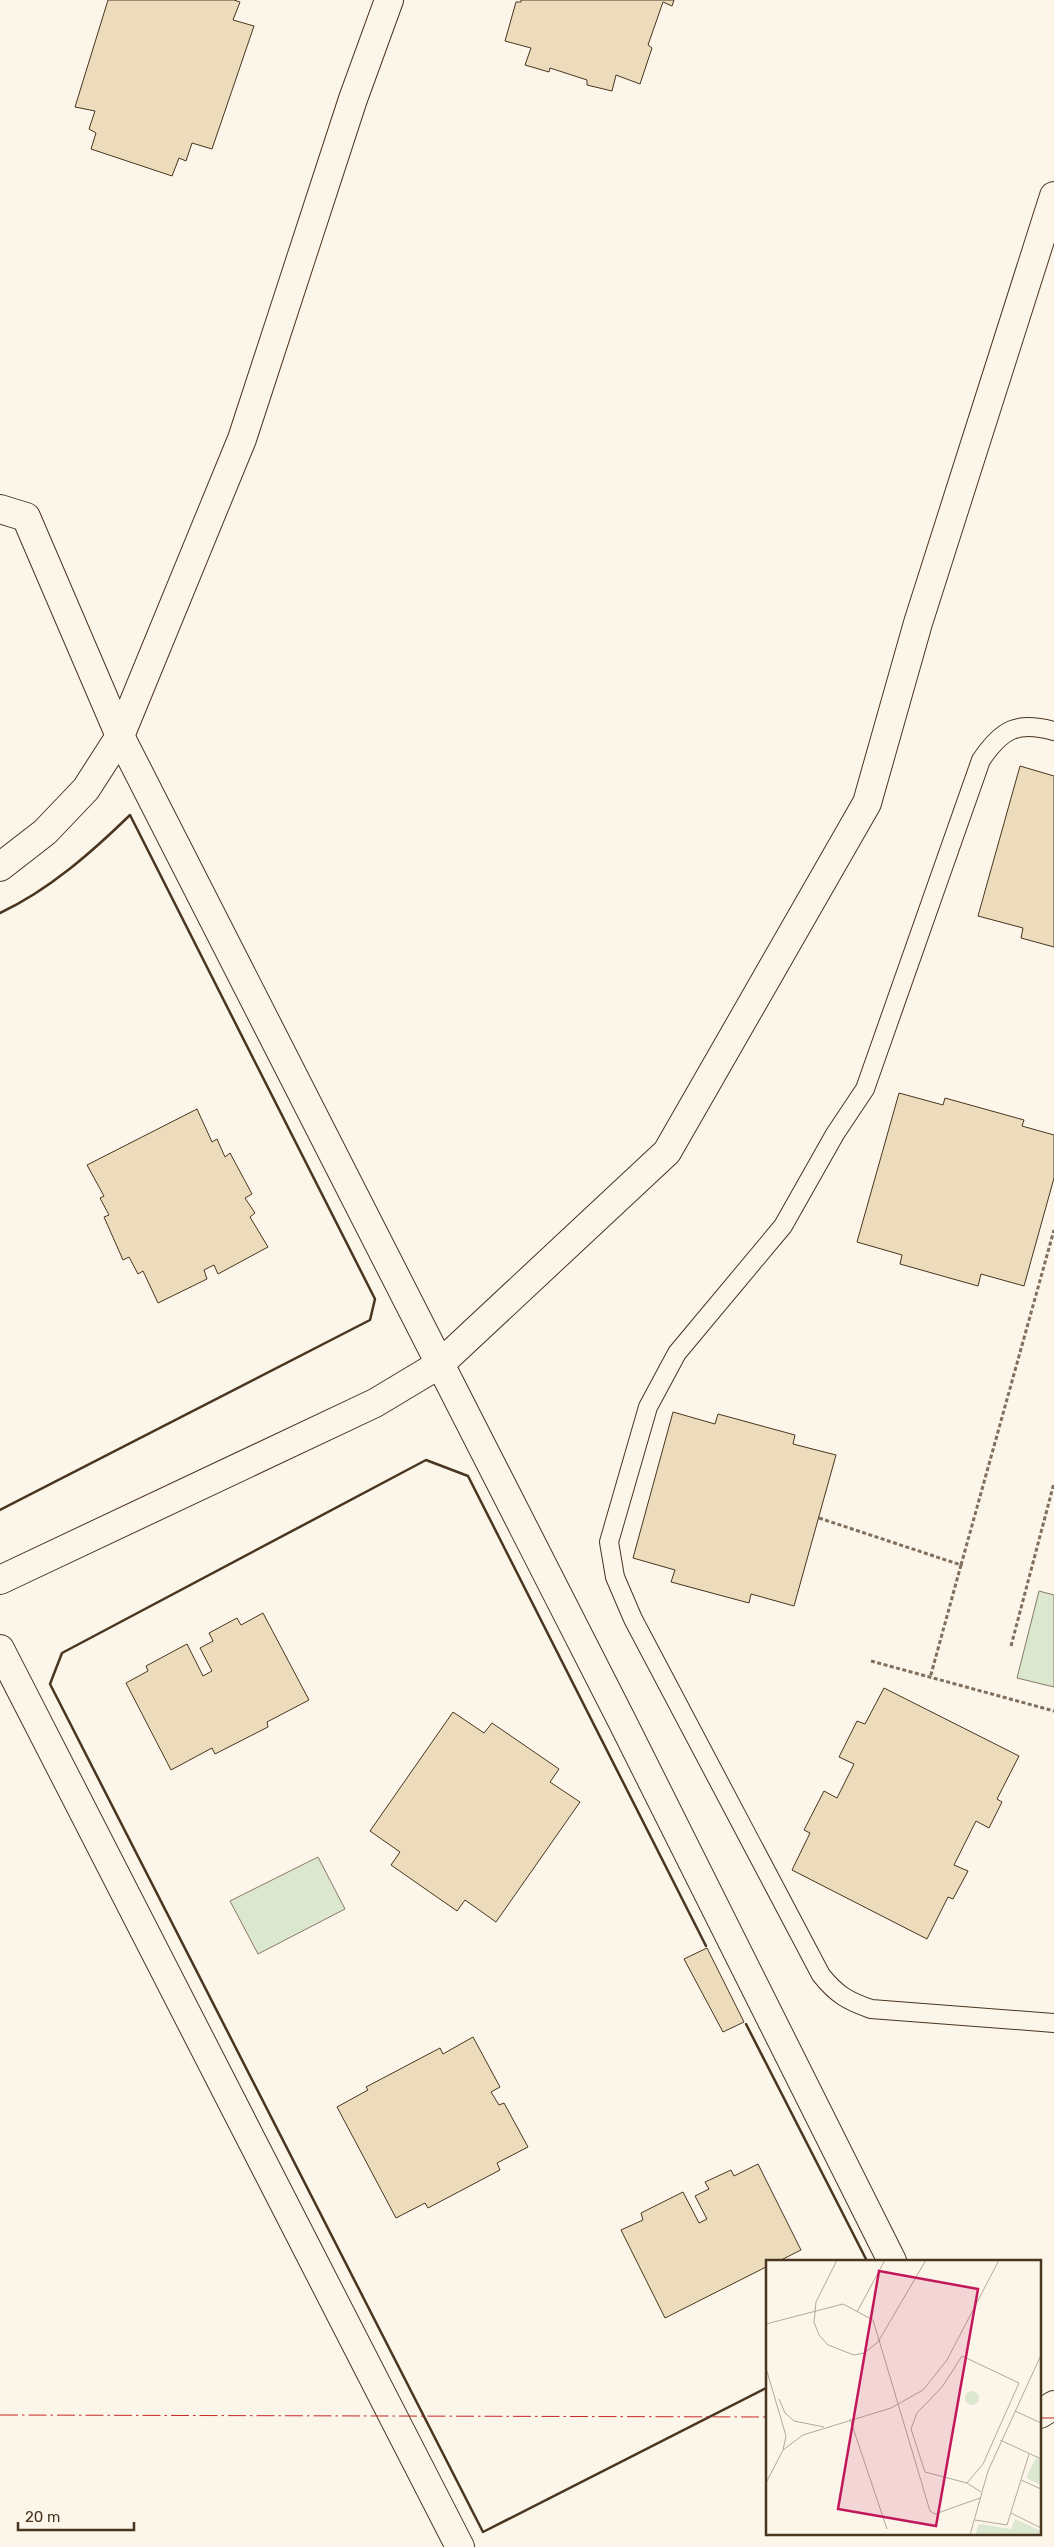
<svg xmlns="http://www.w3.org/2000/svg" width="1054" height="2547" font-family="Rubik,sans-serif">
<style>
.green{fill:#dce7d0;stroke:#887966}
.building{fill:#ecdcbc;stroke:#4a3520}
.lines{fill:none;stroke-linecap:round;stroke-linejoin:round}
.service-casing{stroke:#4a3520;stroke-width:20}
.minor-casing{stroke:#4a3520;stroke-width:30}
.path{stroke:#7f6f5c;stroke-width:3;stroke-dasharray:4 2.5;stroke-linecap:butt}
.service{stroke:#fbf6e9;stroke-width:18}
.minor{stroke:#fbf6e9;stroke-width:28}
.wall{stroke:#4a3520;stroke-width:2.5}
.power{stroke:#c62828;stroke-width:1;stroke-dasharray:18 4 2.5 4;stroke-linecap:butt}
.inset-road{fill:none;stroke:#b4a999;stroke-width:1}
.view{fill:#c2185b;fill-opacity:0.15;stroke:#c2185b;stroke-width:2.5}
.inset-edge{fill:none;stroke:#4a3520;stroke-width:2.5}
</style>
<rect width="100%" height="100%" fill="#fbf6e9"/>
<g class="green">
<path d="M1039 1591 1054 1595V1687L1017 1678Z"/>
<path d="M318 1857 345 1909 258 1954 230 1901Z"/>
</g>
<g class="building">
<path d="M108 0H234L240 2 233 20 254 26 212 149 192 143 186 161 179 158 172 176 91 149 96 133 89 129 95 111 75 107Z"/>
<path d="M521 0H674L672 6 663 2 648 45 652 48 640 84 616 75 612 91 587 85V80L550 68 549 72 525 65 531 48 505 41 516 2H521Z"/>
<path d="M1020 766 1054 776V947L1021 938 1023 928 978 916Z"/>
<path d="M899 1093 943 1105 945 1098 1024 1120 1022 1126 1054 1135V1178L1024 1286 981 1274 978 1286 900 1264 902 1255 857 1242Z"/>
<path d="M197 1109 212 1142 217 1139 225 1157 230 1153 252 1194 245 1198 255 1213 250 1217 268 1247 218 1274 214 1265 204 1270 207 1279 158 1303 143 1271 138 1274 129 1257 123 1260 104 1217 109 1215 100 1198 104 1196 87 1165Z"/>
<path d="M673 1412 715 1424 718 1414 795 1435 793 1444 836 1455 794 1606 751 1594 749 1603 671 1582 675 1570 633 1558Z"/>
<path d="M263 1613 309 1700 267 1722 268 1727 215 1754 212 1748 171 1770 126 1683 148 1671 146 1666 187 1644 203 1676 212 1671 200 1648 213 1641 209 1633 237 1618 241 1625Z"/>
<path d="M884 1688 1019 1756 997 1799 1002 1802 989 1828 976 1821 954 1865 968 1871 953 1899 948 1897 927 1939 792 1870 810 1833 804 1830 824 1791 837 1798 854 1764 839 1757 857 1721 865 1724Z"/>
<path d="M453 1712 484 1733 492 1723 559 1769 550 1782 580 1802 496 1922 465 1900 457 1911 391 1865 400 1852 370 1831Z"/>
<path d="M707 1948 744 2022 723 2032 684 1959Z"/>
<path d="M473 2037 500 2087 491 2092 499 2105 504 2103 528 2147 497 2163 500 2170 428 2208 425 2203 396 2218 337 2107 368 2090 366 2087 440 2048 443 2054Z"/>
<path d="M758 2164 801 2250 779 2261H768V2266L665 2318 621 2230 643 2220 641 2213 683 2192 699 2223 707 2219 695 2196 709 2189 705 2182 731 2170 734 2176Z"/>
</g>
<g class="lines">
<defs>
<path id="service" d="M1054 731C1017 721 1002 729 981 760L865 1089 835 1134 783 1226 677 1353 648 1407 609 1542 615 1577 633 1619 821 1975C837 1995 848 2001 871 2009L1054 2023"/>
<g id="minor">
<path d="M0 509 26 517 120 736 622 1721 892 2261"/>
<path d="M0 867 45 832 86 789 120 736 242 439 353 99 389 0"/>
<path d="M0 1580 375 1403 440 1364 667 1152 867 803 918 623 1054 196"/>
<path d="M0 1649 460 2547"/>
<path d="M1040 2414 1054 2405"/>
</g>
</defs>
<use href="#service" class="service-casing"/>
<use href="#minor" class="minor-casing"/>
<g class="path">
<path d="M819 1518 961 1565 930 1678"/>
<path d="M961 1565 1054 1230"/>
<path d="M1011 1646 1054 1483"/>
<path d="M871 1661 1054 1711"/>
</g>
<use href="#service" class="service"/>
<use href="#minor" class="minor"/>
<g class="wall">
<path d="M0 913C49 890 92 852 130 815L375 1299 370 1320 0 1510"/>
<path d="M706 1946 468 1476 426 1460 62 1653 50 1684 483 2532 768 2387"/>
<path d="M746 2024 867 2261"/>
</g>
<g class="power">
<path d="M0 2415 768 2417"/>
<path d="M1040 2418H1054"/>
</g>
</g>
<g transform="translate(766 2260)">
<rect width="275" height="275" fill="#fbf6e9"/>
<path d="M199 138a7 7 0 1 1 14 0a7 7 0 1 1-14 0ZM270 198 275 200V225L260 218ZM249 259 275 271V275H209L213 264 245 269Z" fill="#dce7d0"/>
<path class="inset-road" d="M71 0 50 42 48 62 53 75 62 85 88 95 98 93 112 82 160 0M91 52 119 0M0 64 77 44 107 60 164 251 169 254 214 238M0 108 20 176 17 190 0 223M13 139 19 153 28 161 58 167M249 151 275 163M84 159 121 269M234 180 275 199M17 190 37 175 125 148 157 130 181 100 233 0M255 220 275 229M201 223 217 204 253 123 196 96 176 127 151 153 145 169 159 212 201 223 215 232M245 253 275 268M209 260 241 265 263 194M204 275 222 211 275 95"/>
<path class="view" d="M113 11 212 29 170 266 72 249Z"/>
<rect width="275" height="275" class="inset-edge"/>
</g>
<path d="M18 2522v8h116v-8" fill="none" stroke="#4a3520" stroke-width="2.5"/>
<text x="25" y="2522" font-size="15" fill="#4a3520" stroke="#fbf6e9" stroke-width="4" paint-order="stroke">20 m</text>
</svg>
